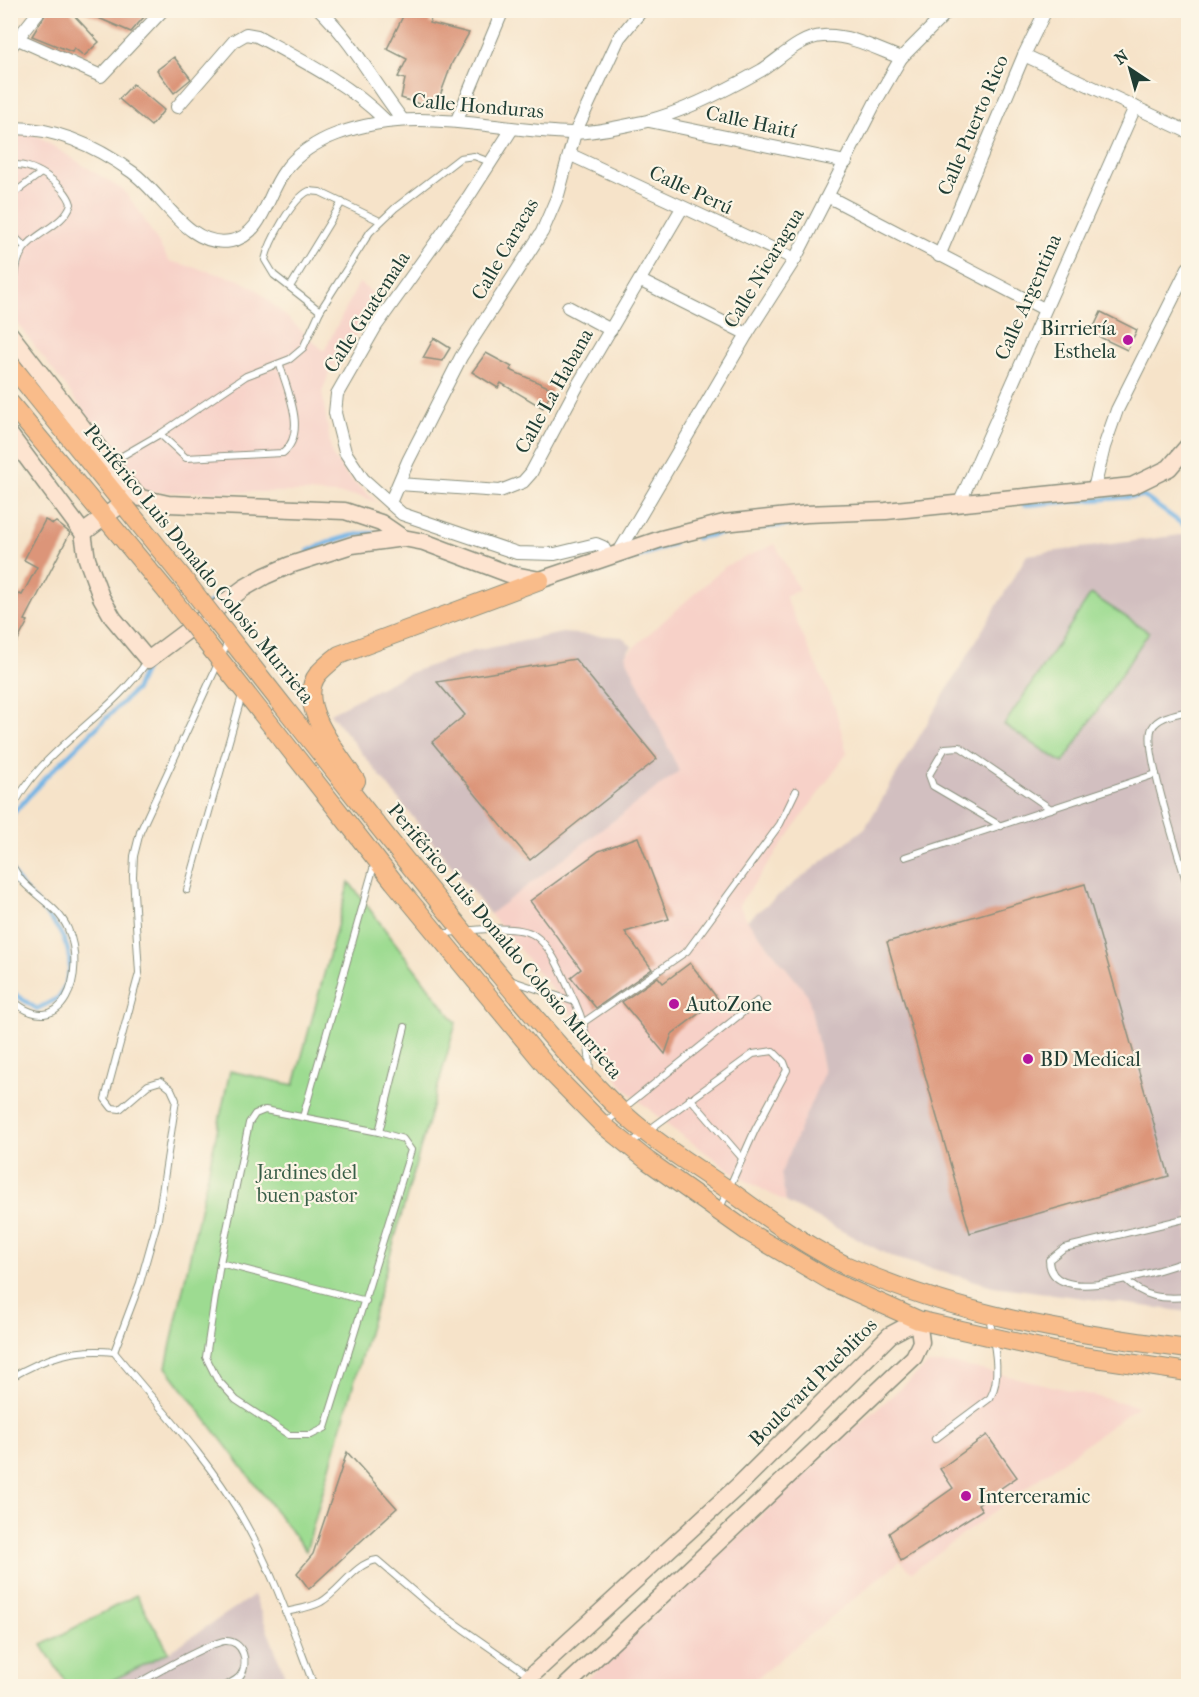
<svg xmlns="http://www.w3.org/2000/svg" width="1199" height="1697" font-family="'IM FELL French Canon',serif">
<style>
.built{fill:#f7d1c8}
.industrial{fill:#d2bfc0}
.green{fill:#9ddb91;stroke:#5e8c62;stroke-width:1.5}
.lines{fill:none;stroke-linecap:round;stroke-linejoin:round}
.stream{stroke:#70b3e5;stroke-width:4.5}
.building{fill:#dc9579}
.lane-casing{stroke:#8a907e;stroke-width:8}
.street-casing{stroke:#8a907e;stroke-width:14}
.secondary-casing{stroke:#8a907e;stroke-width:19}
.primary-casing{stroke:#8a907e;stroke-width:20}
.lane{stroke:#fff;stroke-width:6}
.street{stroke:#fff;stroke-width:12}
.secondary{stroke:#fde4d0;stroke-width:16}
.primary{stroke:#f9bc8a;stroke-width:18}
.primary-bridge-casing{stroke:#8a907e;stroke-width:20;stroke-linecap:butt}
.primary-bridge{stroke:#f9bc8a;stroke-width:18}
.poi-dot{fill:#b5179e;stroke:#fcf5e5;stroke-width:2}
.labels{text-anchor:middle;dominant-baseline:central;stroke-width:4.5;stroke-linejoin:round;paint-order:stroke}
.street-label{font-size:20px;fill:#1f3d34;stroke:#fcf5e5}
.poi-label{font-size:20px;fill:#1f3d34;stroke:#fcf5e5;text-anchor:start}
.park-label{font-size:20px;fill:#385d47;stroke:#fcf5e5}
</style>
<rect width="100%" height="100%" fill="#fcf5e5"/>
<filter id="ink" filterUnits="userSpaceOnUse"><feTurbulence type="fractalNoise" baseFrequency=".0167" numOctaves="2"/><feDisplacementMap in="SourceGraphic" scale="12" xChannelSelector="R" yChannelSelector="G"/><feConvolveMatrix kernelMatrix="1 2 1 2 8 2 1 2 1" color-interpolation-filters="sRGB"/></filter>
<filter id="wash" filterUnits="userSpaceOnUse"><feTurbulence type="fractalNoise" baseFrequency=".008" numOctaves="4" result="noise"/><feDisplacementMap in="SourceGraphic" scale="24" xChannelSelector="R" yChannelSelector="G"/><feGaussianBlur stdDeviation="1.35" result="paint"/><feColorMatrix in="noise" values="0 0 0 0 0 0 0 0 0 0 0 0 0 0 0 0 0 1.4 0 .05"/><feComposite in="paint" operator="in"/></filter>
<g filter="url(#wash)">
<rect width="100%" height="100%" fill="#f6e3c9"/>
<g class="built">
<path d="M32 133 123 190 138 209 169 261 237 279 256 289 324 351 359 283 383 300 331 368 322 392 332 455 348 477 377 502 359 496 309 492H146L11 315V136Z"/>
<path d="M775 544 799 590 785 596 835 707 847 753 739 905 747 920 808 995 824 1073 781 1173 786 1202 743 1179 670 1127 624 1088 568 1008 490 914 677 771 625 655 726 566Z"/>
<path d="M928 1364H956L1138 1406 912 1572 900 1561 747 1686H580L832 1449Z"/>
</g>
<g class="industrial">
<path d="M1188 534V1312L993 1286 894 1258 786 1202 781 1173 824 1072 808 995 747 920 865 828 1027 555Z"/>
<path d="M562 633 622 637 632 646 625 655 679 771 490 914 330 713 409 673 474 651Z"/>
<path d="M136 1595 169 1652 254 1595 289 1686H68L42 1645Z"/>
</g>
<g class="green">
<path d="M1091 594 1149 632 1063 763 1004 725Z"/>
<path d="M349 882 456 1023 306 1551 166 1367 230 1071 294 1085Z"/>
<path d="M136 1595 169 1652 101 1686H68L42 1645Z"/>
</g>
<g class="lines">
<g class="stream">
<path d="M1188 459V487"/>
<path d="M1024 505 1143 496 1188 528"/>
<path d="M758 528 827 521"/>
<path d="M696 538 749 528"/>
<path d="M308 551C330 541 359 530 383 534"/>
<path d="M499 562 519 568"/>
<path d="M584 572 594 573 673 544"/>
<path d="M208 604 238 584"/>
<path d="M10 817 46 777 136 689 147 663"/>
<path d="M10 868C27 903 70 923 70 966 70 975 63 988 60 997L37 1009 16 995 10 986"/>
</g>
</g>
<g id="blocks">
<g class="building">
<path d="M48 10H69L99 42 84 56 74 48 72 52 32 36Z"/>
<path d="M80 10H150L131 32Z"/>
<path d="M406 10H431L429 14 433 15 429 23 469 33 452 63 435 109 401 98 405 79 398 77 407 59 387 49Z"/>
<path d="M174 57 191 79 174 93 157 70Z"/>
<path d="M133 84 164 110 151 126 119 99Z"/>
<path d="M1101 312 1137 330 1127 350 1091 333Z"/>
<path d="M434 338 450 348 442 361 423 358Z"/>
<path d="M486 353 512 367 510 370 553 389 543 408 501 383 498 388 472 372Z"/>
<path d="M45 520 53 524 56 522 70 533 25 620 28 621 10 655V609L19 594 22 595 37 567 24 560Z"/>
<path d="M575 659 657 759 530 860 432 742 465 715 437 682Z"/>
<path d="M638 837 669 919 625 932 652 969 596 1008 571 977 581 969 530 901 599 851Z"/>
<path d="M1085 884 1169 1176 970 1233 887 942Z"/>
<path d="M690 963 718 999 672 1034 665 1054 622 1002 658 977 663 983Z"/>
<path d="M987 1435 1017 1477 978 1504 982 1510 901 1561 889 1533 953 1488 940 1469Z"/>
<path d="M347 1452 397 1508 309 1589 297 1573 313 1554Z"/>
</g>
</g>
</g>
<g filter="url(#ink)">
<use href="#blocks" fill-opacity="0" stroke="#8a907e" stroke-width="1.5"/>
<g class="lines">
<defs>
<g id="lane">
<path d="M10 166C30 160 66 185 71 204 64 225 36 232 24 249 11 267 17 291 10 312"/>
<path d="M10 196 41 173"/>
<path d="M10 232 25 247"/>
<path d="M290 287 342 202"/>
<path d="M320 311 274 275 265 260C269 242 292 199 309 191L320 192 380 221"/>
<path d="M160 434 186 458 283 453C308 432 287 391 280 365"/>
<path d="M110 463 160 434 246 376 290 359 303 348 320 311 370 232 395 208 460 158 474 156 490 162"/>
<path d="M1188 711C1177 714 1158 716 1152 728 1142 747 1181 861 1188 888"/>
<path d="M10 814C35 752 111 717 148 660"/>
<path d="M1001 826 933 786 929 775 945 748 960 747 1051 809"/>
<path d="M905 857 1156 774"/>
<path d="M10 863C15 869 18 877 23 882 38 898 59 908 68 929 87 972 63 1047 10 998"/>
<path d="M187 890 242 695"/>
<path d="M440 934C461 931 516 923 534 935 554 948 565 982 575 1002"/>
<path d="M513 981 575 1002C586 1026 590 1048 590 1074"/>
<path d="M584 1022 687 951 780 824 796 791"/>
<path d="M690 1098 742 1158"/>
<path d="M265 1110 379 1132 403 1139 411 1150 325 1428 311 1435H289L236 1400 217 1379 206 1357 220 1263 249 1123 255 1114Z"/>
<path d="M303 1117 375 862"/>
<path d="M604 1124 757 1001"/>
<path d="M379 1132 405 1027"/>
<path d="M631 1143 753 1054 773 1051 784 1062 787 1070 755 1130 720 1208"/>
<path d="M1188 1218 1064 1248 1049 1260C1050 1311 1160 1269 1188 1261"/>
<path d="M220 1263 366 1301"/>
<path d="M1125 1279C1144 1298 1162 1299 1188 1297"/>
<path d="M114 1352 140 1283 158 1219 176 1100 171 1089 161 1081 148 1085 120 1109 112 1108 105 1099 139 973 133 876 134 856 140 832 228 642"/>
<path d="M10 1378C46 1357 73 1348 114 1352 157 1405 206 1456 240 1514 272 1568 292 1628 314 1686"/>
<path d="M935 1439 990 1398C1003 1376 993 1340 989 1316"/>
<path d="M285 1612C298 1609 310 1608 321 1602 340 1591 355 1563 377 1560L433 1608 529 1675"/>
<path d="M133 1686C151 1676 207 1643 225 1641 243 1640 250 1663 240 1676 237 1680 230 1683 225 1686"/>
</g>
<g id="street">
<path d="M320 10C353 42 374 83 402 119"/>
<path d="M18 39 101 76 163 10"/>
<path d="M10 48 40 10"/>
<path d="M1024 55 1188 132"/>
<path d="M177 107 234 41 246 34 257 36C303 61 349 84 385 120"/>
<path d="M457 120 503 10"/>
<path d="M649 121 846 162"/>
<path d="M10 128C56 127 96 146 132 172 163 194 188 249 231 241 263 235 267 195 284 172 295 155 318 141 337 134 419 104 489 131 572 133 595 133 624 126 647 121 683 112 730 88 762 70 781 58 800 37 823 36 849 34 877 49 901 58"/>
<path d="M512 129 469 196 376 326 337 394 335 413 345 452 363 479 402 514 517 553 555 554 596 544 603 547 608 556"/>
<path d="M571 155 795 259"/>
<path d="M829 197 1044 309"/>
<path d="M939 256 1024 55 1046 10"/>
<path d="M641 281 747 334"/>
<path d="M568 307 611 330"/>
<path d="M399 484 500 491 523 482 531 473 579 383 682 208"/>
<path d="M1094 489 1104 447 1117 410 1188 268"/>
<path d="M390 503 408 461 461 357 542 232 558 195 575 133 619 38 642 10"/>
<path d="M959 504 1135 107"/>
<path d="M619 552 747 334 795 259 876 101 901 58 949 10"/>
</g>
<g id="secondary">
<path d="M10 334 128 486 141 498 168 504 345 511 381 523 403 538"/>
<path d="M10 435 83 533 87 559 101 597 113 618 148 660 244 588 265 576 290 565 352 545 403 538 424 542 509 574 540 580 661 539 724 523 806 514 886 511 1132 486 1169 468 1188 446"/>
<path d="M83 533 123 503"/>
<path d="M520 1686 738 1486 890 1335 918 1320 921 1342 914 1357 566 1686"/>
</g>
<g id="primary">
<path d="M10 364 183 578"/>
<path d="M10 403 167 592"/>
<path d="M217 622C305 733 391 845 482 954 528 1009 573 1065 625 1115 657 1144 697 1168 733 1193 768 1219 806 1246 845 1265 956 1315 1069 1333 1188 1349"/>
<path d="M201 636 394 882 551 1072 603 1125 648 1161 748 1232 831 1281 918 1320 1062 1353 1188 1372"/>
<path d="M356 781C340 755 294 704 318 674 324 667 332 661 339 655L540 580"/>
</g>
</defs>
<use href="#lane" class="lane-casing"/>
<use href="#street" class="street-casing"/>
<use href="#secondary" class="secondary-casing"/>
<use href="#primary" class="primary-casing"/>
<use href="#lane" class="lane"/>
<use href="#street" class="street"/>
<use href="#secondary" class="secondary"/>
<use href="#primary" class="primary"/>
<defs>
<g id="primary-bridge">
<path d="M183 578 217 622"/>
<path d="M167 592 201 636"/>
</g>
</defs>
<use href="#primary-bridge" class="primary-bridge-casing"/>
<use href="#primary-bridge" class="primary-bridge"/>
</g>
</g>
<g class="poi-dot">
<circle cx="1128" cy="340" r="6"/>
<circle cx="674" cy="1004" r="6"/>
<circle cx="1028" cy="1059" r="6"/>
<circle cx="966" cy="1496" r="6"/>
</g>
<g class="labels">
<g class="street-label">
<text transform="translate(478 106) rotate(5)">Calle Honduras</text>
<text transform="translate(751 122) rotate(12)">Calle Haití</text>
<text transform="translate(973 125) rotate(-67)">Calle Puerto Rico</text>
<text transform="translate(691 190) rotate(25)">Calle Perú</text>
<text transform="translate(505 249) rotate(-60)">Calle Caracas</text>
<text transform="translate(764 268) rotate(-59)">Calle Nicaragua</text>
<text transform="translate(1028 297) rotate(-66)">Calle Argentina</text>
<text transform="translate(367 312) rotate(-57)">Calle Guatemala</text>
<text transform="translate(554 391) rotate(-61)">Calle La Habana</text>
<text transform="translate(199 564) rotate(51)">Periférico Luis Donaldo Colosio Murrieta</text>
<text transform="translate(505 941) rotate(50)">Periférico Luis Donaldo Colosio Murrieta</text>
<text transform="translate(813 1382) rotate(-45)">Boulevard Pueblitos</text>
</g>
<g class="poi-label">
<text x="1116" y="328" text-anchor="end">Birriería<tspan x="1116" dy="23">Esthela</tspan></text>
<text x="686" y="1004">AutoZone</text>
<text x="1040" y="1059">BD Medical</text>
<text x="978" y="1496">Interceramic</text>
</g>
<g class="park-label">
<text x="307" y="1172">Jardines del<tspan x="307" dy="23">buen pastor</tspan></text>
</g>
</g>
<rect width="1199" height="1697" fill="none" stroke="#fcf5e5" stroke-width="36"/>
<g transform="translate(1130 69) rotate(324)" stroke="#fcf5e5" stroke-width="4.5" paint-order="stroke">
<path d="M0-4.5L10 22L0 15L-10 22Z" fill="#1f3d34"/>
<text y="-9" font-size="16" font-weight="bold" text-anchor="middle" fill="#1f3d34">N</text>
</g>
</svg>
